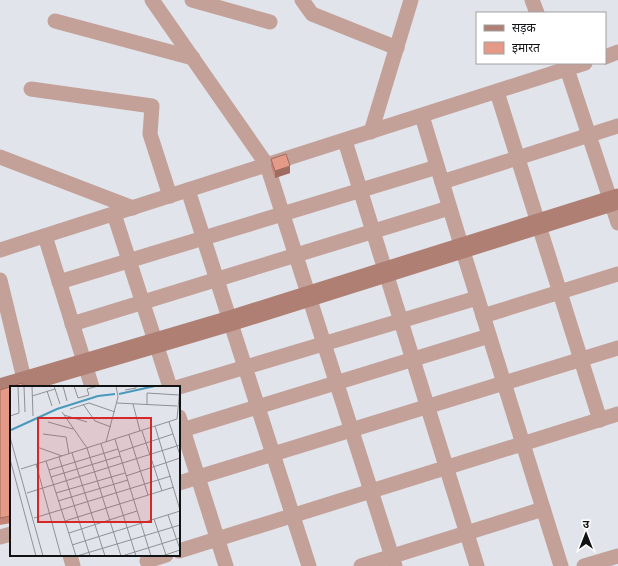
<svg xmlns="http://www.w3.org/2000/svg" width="618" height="566" font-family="'Archivo Narrow','Noto Sans Devanagari',sans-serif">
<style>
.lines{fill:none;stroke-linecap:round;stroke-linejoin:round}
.street{stroke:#c3a098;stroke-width:15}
.secondary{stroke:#b07f73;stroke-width:21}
.wall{fill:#c58475}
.shaded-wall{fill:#a06c5f}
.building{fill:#e59a88;stroke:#a06c5f}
.inset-river{fill:none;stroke:#4a99bd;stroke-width:2}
.inset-road{fill:none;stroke:#8e9195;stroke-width:1}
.view{fill:#d62828;fill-opacity:0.15;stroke:#d62828;stroke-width:2}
.inset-edge{fill:none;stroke:#111214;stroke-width:2}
</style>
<rect width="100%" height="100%" fill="#e1e5eb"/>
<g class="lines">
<g class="street">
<path d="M152 0 267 165 395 566"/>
<path d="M192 0 270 22"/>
<path d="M302 0 312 14 397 48"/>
<path d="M532 0 537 13"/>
<path d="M55 21 193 58"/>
<path d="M605 57 618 52"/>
<path d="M567 69 618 223"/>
<path d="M31 89 152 106 150 134 170 196"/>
<path d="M497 92 600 420"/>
<path d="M422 116 462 248 561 566"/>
<path d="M371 132 411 0"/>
<path d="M345 141 477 566"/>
<path d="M0 157 133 208"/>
<path d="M442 182 618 126"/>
<path d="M188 190 309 566"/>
<path d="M114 214 170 387"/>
<path d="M45 236 92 387"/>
<path d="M0 250 585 63"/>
<path d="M0 280 26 387"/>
<path d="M59 282 437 167"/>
<path d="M483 316 618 274"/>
<path d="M72 324 449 208"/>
<path d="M179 387 477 298"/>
<path d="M179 417 226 566"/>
<path d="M179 431 489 336"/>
<path d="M179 483 618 348"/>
<path d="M0 537 11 534"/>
<path d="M179 551 618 414"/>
<path d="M70 555 73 566"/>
<path d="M147 561 166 555"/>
<path d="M361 566 543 509"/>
<path d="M584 566 618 556"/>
</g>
<path class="secondary" d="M0 389 230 321 618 199"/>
</g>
<g class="wall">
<path d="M271 159 290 173 275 178 271 166Z"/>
<path d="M11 387V523L0 525V390Z"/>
</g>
<path class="shaded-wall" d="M290 166V173L275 178V171Z"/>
<g class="building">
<path d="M286 154 290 166 275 171 271 159Z"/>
<path d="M22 383 23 387H11V516L0 518V390Z"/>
</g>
<g transform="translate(10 386)">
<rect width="170" height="170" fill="#e1e5eb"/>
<path class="inset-river" d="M109 8 145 0M1 44 47 23 88 10 105 8"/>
<path class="inset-road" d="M14 0 15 26M22 0 23 30M44 0 50 18M53 0 57 15M64 0 68 12 79 9 77 3 88 0M115 4 126 2V0M37 5 42 20M22 10 45 3M107 17 167 20M73 18 85 35 101 41M123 18 130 45M137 18V7L169 9M60 23 79 17 105 26M52 26 77 62 111 170M54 29 77 36M0 30 9 27 8 0M38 36 63 43M159 36 170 69M145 40 170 124M132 45 152 105M33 48 56 51 59 68M119 49 138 109M0 51 33 170M105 53 141 170M96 56 108 11 106 0M91 58 126 170M27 61 52 70M109 66 163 48M62 67 95 170M49 71 80 170M0 73 26 170M36 75 66 170M26 78 51 170M11 83 167 33 170 2M39 84 108 63M116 90 170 72M41 91 110 70M17 107 170 59M46 107 115 87M48 115 118 94M158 129 170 163M24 132 161 90M144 133 156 169M55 135 164 101M59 147 127 125M62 159 170 125M67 170 170 139M112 170 170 152M152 170 170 164"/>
<path class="view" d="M28 32H141V136H28Z"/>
<rect width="170" height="170" class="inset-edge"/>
</g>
<rect x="476" y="12" width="130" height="52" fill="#ffffff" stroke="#a0a0a1"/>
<rect x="484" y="25" width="20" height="6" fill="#b07f73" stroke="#a0a0a1"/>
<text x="512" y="32" font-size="12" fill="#111214">सड़क</text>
<rect x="484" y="42" width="20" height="12" fill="#e59a88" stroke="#a0a0a1"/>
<text x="512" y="52" font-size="12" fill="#111214">इमारत</text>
<g transform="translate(586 534)" stroke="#ffffff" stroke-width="3" paint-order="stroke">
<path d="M0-3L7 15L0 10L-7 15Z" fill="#111214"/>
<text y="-6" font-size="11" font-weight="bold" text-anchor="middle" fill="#111214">उ</text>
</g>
</svg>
